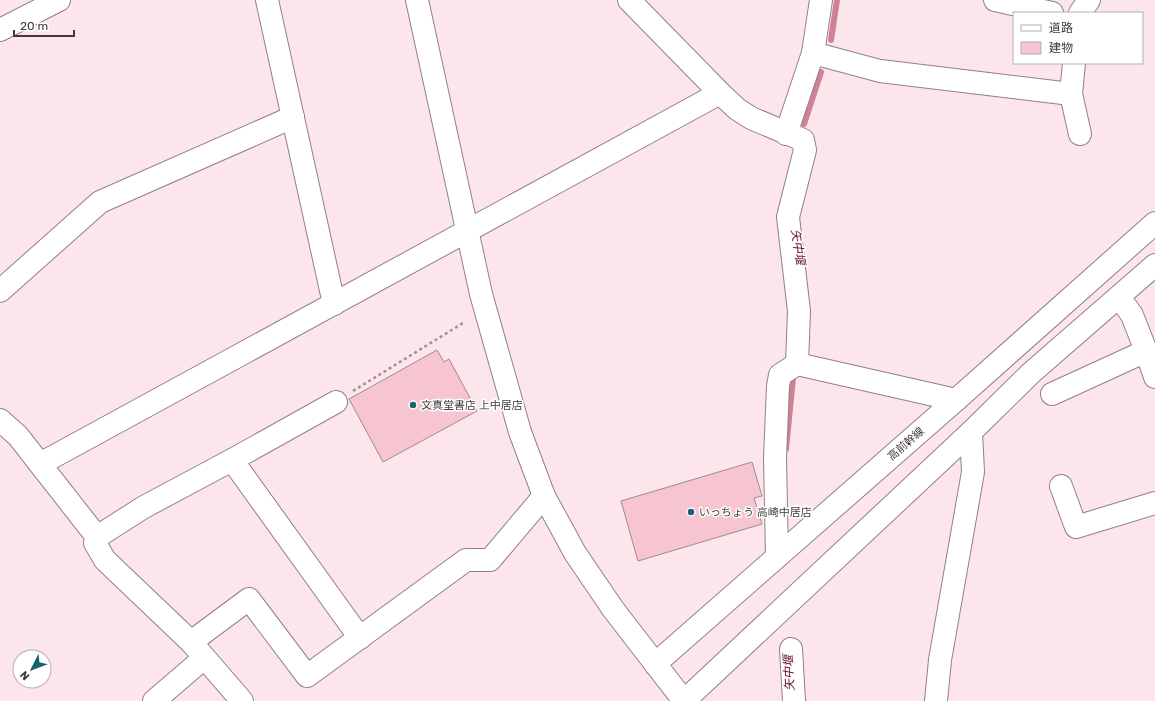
<svg xmlns="http://www.w3.org/2000/svg" width="1155" height="701" font-family="Rubik,'Noto Sans JP',sans-serif">
<style>
.lines{fill:none;stroke-linecap:round;stroke-linejoin:round}
.stream{stroke:#cf8295;stroke-width:6}
.building{fill:#f7c5d0;stroke:#9e8a8f}
.minor-casing{stroke:#937f84;stroke-width:24}
.path{stroke:#a19194;stroke-width:2.5;stroke-dasharray:3 3;stroke-linecap:butt}
.minor{stroke:#fff;stroke-width:22}
.poi-dot{fill:#18616f;stroke:#fff;stroke-width:1.5}
.labels{text-anchor:middle;dominant-baseline:central;stroke-width:3;stroke-linejoin:round;paint-order:stroke}
.poi-label{font-size:11px;fill:#42393b;stroke:#fff;text-anchor:start}
.street-label{font-size:11px;fill:#42393b;stroke:#fff}
.water-label{font-size:12px;font-style:italic;fill:#6c0f34;stroke:#fff}
</style>
<rect width="100%" height="100%" fill="#fde6eb"/>
<g class="lines">
<g class="stream">
<path d="M831 40 837 0"/>
<path d="M804 124 821 72"/>
<path d="M786 449 793 378"/>
</g>
</g>
<g class="building">
<path d="M437 350 444 362 449 359 477 411 383 462 349 399Z"/>
<path d="M752 462 762 496 754 498 762 524 638 561 621 501Z"/>
</g>
<g class="lines">
<defs>
<g id="minor">
<path d="M267 0 334 304"/>
<path d="M417 0 481 294 520 432 544 496 575 553 613 609 684 701"/>
<path d="M629 0 720 93 737 109 751 118 803 140 805 150 788 217 799 311 797 364"/>
<path d="M995 0 1052 13"/>
<path d="M1080 13 1089 0"/>
<path d="M0 30 59 0"/>
<path d="M813 53 880 71 1071 94"/>
<path d="M1074 63 1071 94 1080 134"/>
<path d="M786 134 813 53 821 0"/>
<path d="M0 291 100 202 293 117"/>
<path d="M1119 297 1132 315 1146 351"/>
<path d="M1052 394 1146 351 1155 377"/>
<path d="M0 420 18 436 97 537 144 507 232 460 336 402"/>
<path d="M232 460 360 638"/>
<path d="M40 464 720 93"/>
<path d="M1061 486 1076 527 1155 503"/>
<path d="M97 537 95 543 105 560 191 642 242 701"/>
<path d="M777 557 775 458 778 386 780 375 797 364 956 400"/>
<path d="M191 642 249 599 307 676 466 560H490L544 496"/>
<path d="M791 649 794 701"/>
<path d="M655 664 956 400 1155 223"/>
<path d="M154 701 204 658"/>
<path d="M684 701 971 432 1031 373 1155 265"/>
<path d="M936 701 940 660 973 472 971 432"/>
</g>
</defs>
<use href="#minor" class="minor-casing"/>
<path class="path" d="M353 391 463 323"/>
<use href="#minor" class="minor"/>
</g>
<g class="poi-dot">
<circle cx="413" cy="405" r="4"/>
<circle cx="691" cy="512" r="4"/>
</g>
<g class="labels">
<g class="poi-label">
<text x="421" y="405">文真堂書店 上中居店</text>
<text x="699" y="512">いっちょう 高崎中居店</text>
</g>
<g class="street-label">
<text transform="translate(906 444) rotate(-41)">高前幹線</text>
</g>
<g class="water-label">
<text transform="translate(798 247) rotate(81)">矢中堰</text>
<text transform="translate(789 673) rotate(-93)">矢中堰</text>
</g>
</g>
<rect x="1013" y="12" width="130" height="52" fill="#ffffff" stroke="#b3b0b1"/>
<rect x="1021" y="25" width="20" height="6" fill="#ffffff" stroke="#b3b0b1"/>
<text x="1049" y="32" font-size="12" fill="#42393b">道路</text>
<rect x="1021" y="42" width="20" height="12" fill="#f7c5d0" stroke="#b3b0b1"/>
<text x="1049" y="52" font-size="12" fill="#42393b">建物</text>
<g transform="translate(32 669) rotate(228)"><circle r="19" fill="#ffffff" stroke="#b3b0b1"/>
<path d="M0-3L7 15L0 10L-7 15Z" fill="#18616f"/>
<text y="-6" font-size="11" font-weight="bold" text-anchor="middle" fill="#42393b">N</text>
</g>
<path d="M14 30v6h60v-6" fill="none" stroke="#42393b" stroke-width="2"/>
<text x="20" y="30" font-size="12" fill="#42393b" stroke="#ffffff" stroke-width="3" paint-order="stroke">20 m</text>
</svg>
